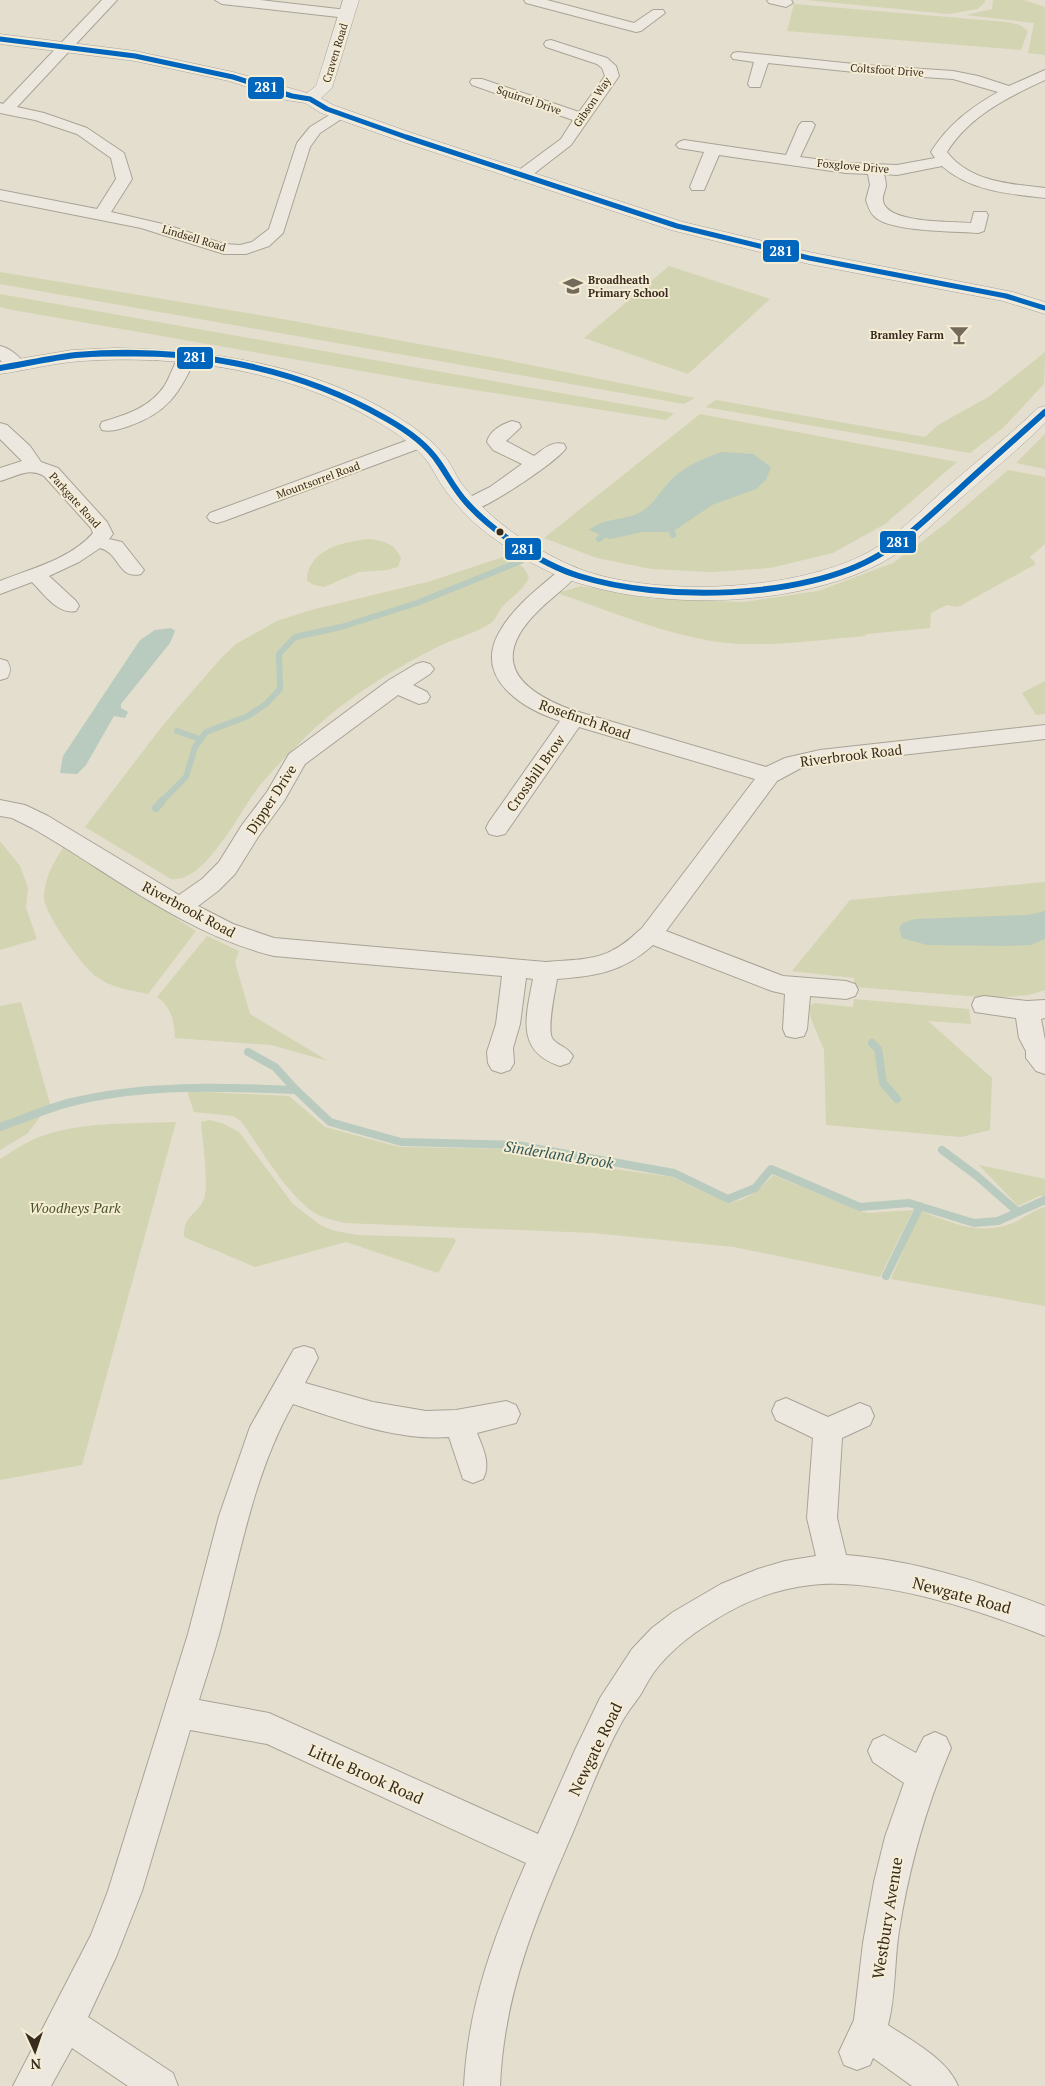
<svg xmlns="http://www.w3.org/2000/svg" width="1045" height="2086" font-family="'PT Serif',serif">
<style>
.green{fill:#d3d4b1}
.water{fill:#b9cabf}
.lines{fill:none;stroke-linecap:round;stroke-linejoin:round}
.stream-far1{stroke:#b9cabf;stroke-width:6}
.stream{stroke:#b9cabf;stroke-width:8}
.minor-casing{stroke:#a9a397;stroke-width:2}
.tertiary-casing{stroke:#a9a397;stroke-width:1}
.minor{fill:#ece8df;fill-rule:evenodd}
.tertiary{fill:#ece8df;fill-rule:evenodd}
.bus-1-far1-casing{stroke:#f5ecd4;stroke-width:8}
.bus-1-casing{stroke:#f5ecd4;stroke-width:9}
.bus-1-far1{stroke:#0065bd;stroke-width:5}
.bus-1{stroke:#0065bd;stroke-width:6}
.bus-dot{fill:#382b1f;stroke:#f5ecd4;stroke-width:2}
.labels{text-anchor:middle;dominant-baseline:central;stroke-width:4;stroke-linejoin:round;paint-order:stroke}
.far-street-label{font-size:11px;fill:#382b1f;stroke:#f5ecd4}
.far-poi-label{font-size:11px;font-weight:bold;fill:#382b1f;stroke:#f5ecd4;text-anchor:start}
.street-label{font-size:14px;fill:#382b1f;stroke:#f5ecd4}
.park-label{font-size:14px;font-style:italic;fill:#485426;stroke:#f5ecd4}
.water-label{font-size:15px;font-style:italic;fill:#2e5856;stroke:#f5ecd4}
.near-street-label{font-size:16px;fill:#382b1f;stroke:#f5ecd4}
.line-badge{stroke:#f5ecd4;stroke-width:2}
.badge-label{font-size:14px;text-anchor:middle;font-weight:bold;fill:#fff}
</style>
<rect width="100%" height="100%" fill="#e4dece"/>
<g class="green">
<path d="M806 0H985V2L978 9 948 14Z"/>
<path d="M993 0H1024L1045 7V55L1028 53 1034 23 966 15 992 9Z"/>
<path d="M794 4 1007 22 1020 25 1028 31 1021 50 787 31Z"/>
<path d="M669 266 770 299 688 374 584 338Z"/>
<path d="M0 272 277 318 501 359 695 398 684 404 0 284Z"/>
<path d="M0 294 674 413 666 420 430 383 7 309 0 307Z"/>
<path d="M1045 352 1044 384 1004 427 970 453 705 407 716 400 925 437 938 425 990 396Z"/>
<path d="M700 414 957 462 885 524 833 553 770 568 712 572 651 569 597 558 544 538Z"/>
<path d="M1045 434V469L1016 463Z"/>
<path d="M1008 470 1045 477V544L1030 557 1036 564 958 607 947 605 931 613 930 628 867 634 864 636C816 640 766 648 718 642 667 635 607 610 557 593L581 586 653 599 744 602 818 591 893 563 945 524Z"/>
<path d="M370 539C384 541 395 544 401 558L398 567 387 570 359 572 324 587 314 585 307 581C307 549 345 541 370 539Z"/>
<path d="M506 556 524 568 529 577C523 592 508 598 499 611 497 615 495 620 491 623 478 632 454 639 439 646 396 668 352 694 316 727 297 745 278 764 261 784 241 808 206 884 171 879L85 827 163 725 222 657 236 644 277 621 311 610 431 581Z"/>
<path d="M1045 681V714L1036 715 1022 693Z"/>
<path d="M0 841 20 866 28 888 26 908 37 939 0 950Z"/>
<path d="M63 848 196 931 148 994C130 990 112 988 97 977 84 969 44 913 44 898 44 879 53 863 63 848Z"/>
<path d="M1045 882V990L1029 995 993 998 854 987V978L792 971 850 900Z"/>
<path d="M207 936 239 951 235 962 250 1014 328 1061 271 1045 175 1038C174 1021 172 1008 157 997Z"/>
<path d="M854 999 969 1009 971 1024 928 1021 992 1078 990 1130 961 1137 826 1125 824 1050 811 1019 809 1006 815 1003 853 1007Z"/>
<path d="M21 1002 50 1104 27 1134 0 1150V1006Z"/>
<path d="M187 1091 289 1096 325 1127 399 1147 514 1149 551 1160 672 1177 726 1202C745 1203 761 1189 773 1175L860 1211 868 1213 913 1210 880 1277 734 1247 593 1233 345 1223C332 1220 319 1217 309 1209 282 1187 261 1149 241 1121L233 1116 194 1112Z"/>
<path d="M209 1120 222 1123 239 1132 293 1204 320 1225 335 1231 358 1235 454 1238 456 1241 438 1273 346 1242 255 1267 184 1237C184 1214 194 1218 203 1201 210 1188 202 1138 201 1122Z"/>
<path d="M176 1122 82 1465 0 1480V1159C12 1152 24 1143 37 1138 78 1121 132 1124 176 1122Z"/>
<path d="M979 1165 1045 1179V1196H1039L1018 1206Z"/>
<path d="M1045 1207V1306L891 1279 920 1211C951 1222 978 1236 1010 1224 1022 1220 1033 1210 1045 1207Z"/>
</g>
<g class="water">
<path d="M722 452 753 454 771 467 766 480 756 489 712 505 677 529 666 532H643L610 539 589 530C603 518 622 521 639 513 654 505 660 491 671 480 685 466 704 458 722 452Z"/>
<path d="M171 628 175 631 170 643 121 704V708L128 712 125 718 114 716 86 765 77 774 60 773 63 756 140 640 155 630Z"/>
<path d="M1045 911V939L1031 945 1008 946 927 945 902 938 899 928 903 923 915 919 1028 915Z"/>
</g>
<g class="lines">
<g class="stream-far1">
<path d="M672 531 673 535"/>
<path d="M599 539 603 536"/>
<path d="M177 731 200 739"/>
<path d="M161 802 186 777 195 747 206 732 248 716 266 704 280 689 279 654 295 637 341 627 417 603 521 561"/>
</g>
<g class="stream">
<path d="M156 808 162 801"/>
<path d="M872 1043 878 1049 883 1083 897 1099"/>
<path d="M248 1052 275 1067 296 1090"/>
<path d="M0 1127C24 1119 47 1108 72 1102 146 1084 221 1087 296 1090L330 1122 401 1142 517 1145 674 1173 728 1199 755 1188 771 1169 860 1207 909 1203 974 1223 998 1221 1045 1200"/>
<path d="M942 1150 977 1176 1018 1212"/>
<path d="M886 1276 920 1206"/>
</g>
<defs>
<g id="minor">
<path d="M102 0H117L17 107 44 113 87 128 124 153 132 179 111 212 167 225 224 244 240 245 252 242 269 229 297 143 310 127 336 111H346L349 114 320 133 310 147 283 233 269 246 246 254H224L141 228 0 200V190L97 209 116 179 111 158 77 134 35 120 0 113V103L3 104Z"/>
<path d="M215 0H260L347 10 352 11 354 14 352 17 347 18 222 4Z"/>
<path d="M524 0H547L634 23 653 10H663L665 13 641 31 636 32 526 3Z"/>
<path d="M767 0H791L793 3 786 7 769 3Z"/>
<path d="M551 40 607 58 616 66 619 76 571 145 527 179H515L513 176 515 173 561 139 573 120 472 85 470 82 472 79H482L579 112 605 76 602 68 597 64 546 47 544 44 546 41Z"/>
<path d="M738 52 864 65 953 71 978 76 1009 86 1045 70V80C1008 97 969 116 947 152 970 182 1010 184 1045 188V198C1009 194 970 191 942 166L897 175 884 174C885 178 886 182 886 186 885 191 882 196 883 201 887 224 952 221 971 223L974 212H986L988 215 984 231 978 233C955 231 891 232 875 217 870 213 868 206 866 200L870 185 868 174 846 173 719 155 704 190H692L690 187 704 152 679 148 676 145 679 142 684 140 786 155 799 125 802 122H812L815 125 800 157 846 163 897 165 935 158 931 152C948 125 970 108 998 92L953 79 864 73 768 63 760 87H750L748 84 754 62 733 59 731 56 733 53Z"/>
<path d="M0 346C10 348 20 357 26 365L23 369C13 371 8 367 0 360Z"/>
<path d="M187 352 193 353 196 357C180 393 167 413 129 426 120 429 112 432 102 430L100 426 102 422C126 415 151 407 165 385 171 375 174 363 181 353Z"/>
<path d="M512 421 519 423 521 427 506 441 534 456C544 449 551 441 564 444L566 448C558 461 485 510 470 511 468 511 464 509 462 509L459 505 462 501 490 487 522 464 493 450 487 442C489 431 502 424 512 421Z"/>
<path d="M0 423 7 425 30 446 41 462 58 468 107 522 113 534 109 539 122 542 144 570 141 574C118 580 120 553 100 548L79 562 49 576 76 601 79 606 76 611C58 615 44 594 32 582L0 594V581C30 569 71 559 93 533L91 528 44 476C28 467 16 477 0 481V468L22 461 0 439Z"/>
<path d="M419 436 426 438 428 442 426 446 224 521 217 523 210 521 207 517 210 513Z"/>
<path d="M569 566 576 568 579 572C569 586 552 597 540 609 489 658 515 689 572 710L766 767 785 758 820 750 1045 725V739L820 764 801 768 777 781 666 931 783 976 846 981 855 984 858 990 855 996 846 999 810 996 807 1029 804 1036 795 1038 786 1036 783 1029 785 994 772 991 653 945C623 972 596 976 557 979 555 992 547 1027 552 1038 556 1045 567 1046 573 1056L569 1063 560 1066C515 1051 526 1016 533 979L526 978 520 1024 513 1048 514 1063 510 1070 501 1073 492 1070 488 1063 487 1052 496 1024 502 976 274 956C184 934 111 873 32 828L12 818 0 816V800L25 805 48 816 179 895 202 879 219 862 242 825 267 792 289 754 389 680 416 664 423 662 430 664 434 669 430 674 413 685 427 692 430 697 427 702 419 704 398 695 305 764 284 801 258 837 235 874 218 891 198 906 233 924 274 938 546 962C567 960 594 961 613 950 624 945 633 936 642 928L755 779 579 727 505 834 497 836 489 834 486 828 489 822 560 721C523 709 472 678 500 631 515 605 540 587 562 568Z"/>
<path d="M0 659 7 661C11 667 11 672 7 678L0 680Z"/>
<path d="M984 996 1027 1001 1045 1000V1018L1041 1019 1045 1040V1074L1036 1071 1026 1058V1051L1019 1038 1016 1018 975 1012 972 1005 975 998Z"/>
<path d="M304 1346 314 1349 318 1358 305 1383 373 1402 426 1411 456 1410 506 1401 516 1405 520 1414 516 1423 477 1433C483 1448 491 1464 483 1479L473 1483 463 1479 449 1437C397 1441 342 1420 293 1404 254 1473 240 1554 220 1631 214 1654 206 1677 199 1700L269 1713 538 1834 575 1750 600 1698 632 1649 652 1628 673 1612 721 1584 758 1569 785 1561 816 1556 807 1518 813 1438 776 1420 772 1411 776 1402 786 1398 828 1417 860 1403 870 1407 874 1416 870 1425 842 1438 837 1518 846 1555C913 1560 982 1582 1045 1606V1636C981 1611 880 1577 811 1585 775 1589 740 1603 710 1623 689 1636 669 1652 654 1672 649 1679 645 1687 641 1694 635 1703 628 1711 623 1720 603 1755 589 1794 573 1832 537 1916 504 1991 500 2086H464C468 2005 494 1936 526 1863L267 1744 190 1730 142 1891 116 1957 88 2017 173 2073 178 2086H128L72 2048 51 2086H13L91 1935 108 1891 188 1634 219 1516 250 1427 294 1349Z"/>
<path d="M935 1732 946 1737 951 1748C926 1807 909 1867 899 1931 894 1962 896 1995 888 2025 912 2041 947 2059 958 2086H912L873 2058 870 2065 857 2070 844 2065 839 2052 854 2020 863 1943 874 1882 885 1837 904 1783 873 1762 868 1751 873 1740 884 1735 916 1753 924 1737Z"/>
</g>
<g id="tertiary">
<path d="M343 0H359L332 88 321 98 333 105 412 133 683 222 809 252 1013 292 1045 302V314L1003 301 809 264 671 230 400 141 321 113 305 103 286 100 229 81 135 61 0 44V34L135 51 233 72 307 93 316 86Z"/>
<path d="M116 348C213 350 312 365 396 416 412 426 429 437 441 452 450 461 454 472 461 483 476 502 495 520 515 534 536 548 560 562 585 571 662 597 797 591 869 552 899 535 921 510 946 488 977 461 1009 436 1038 408L1045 406V423C1018 450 989 473 961 498 936 520 913 546 883 562 799 607 662 611 572 581 546 572 521 558 499 542 476 527 456 506 441 484 434 473 430 463 421 454 404 436 380 423 358 411 274 368 175 355 82 361 54 363 27 370 0 374V362L72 350Z"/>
</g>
</defs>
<use href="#minor" class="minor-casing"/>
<use href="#tertiary" class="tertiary-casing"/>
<use href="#minor" class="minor"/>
<use href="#tertiary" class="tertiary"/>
<defs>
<g id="bus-1-far1">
<path d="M0 39 135 56 233 77 292 96 310 99 327 109 406 137 677 226 809 258 1006 296 1045 308"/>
<path d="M93 354H159"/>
</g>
<path id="bus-1" d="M0 368C25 364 50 358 76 355 181 346 293 365 385 418 405 429 426 443 439 463 448 476 455 490 466 502 480 518 498 532 515 544 535 557 556 569 579 576 661 602 804 600 879 555 906 539 929 516 953 495 983 467 1014 440 1045 412"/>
</defs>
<use href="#bus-1-far1" class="bus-1-far1-casing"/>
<use href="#bus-1" class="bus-1-casing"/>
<use href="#bus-1-far1" class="bus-1-far1"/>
<use href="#bus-1" class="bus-1"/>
</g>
<defs>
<symbol id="school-bare" viewBox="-9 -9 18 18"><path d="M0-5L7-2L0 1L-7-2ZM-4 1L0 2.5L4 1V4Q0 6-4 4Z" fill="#746a5c" stroke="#f5ecd4" stroke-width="2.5" paint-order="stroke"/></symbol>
<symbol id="bar-bare" viewBox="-9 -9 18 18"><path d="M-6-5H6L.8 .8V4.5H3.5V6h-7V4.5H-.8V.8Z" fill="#746a5c" stroke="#f5ecd4" stroke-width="2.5" paint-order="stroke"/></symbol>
</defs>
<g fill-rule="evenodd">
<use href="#school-bare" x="559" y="272" width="28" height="28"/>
<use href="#bar-bare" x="945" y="321" width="28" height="28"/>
</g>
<circle class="bus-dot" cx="500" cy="532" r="4.5"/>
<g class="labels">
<g class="far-street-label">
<text transform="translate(335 53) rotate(-73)">Craven Road</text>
<text transform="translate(887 70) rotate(4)">Coltsfoot Drive</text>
<text transform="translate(529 100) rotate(19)">Squirrel Drive</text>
<text transform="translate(592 102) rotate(-56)">Gibson Way</text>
<text transform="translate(853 166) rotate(5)">Foxglove Drive</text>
<text transform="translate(194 238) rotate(17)">Lindsell Road</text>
<text transform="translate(318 480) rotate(-20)">Mountsorrel Road</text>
<text transform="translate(75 500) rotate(48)">Parkgate Road</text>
</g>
<g class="far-poi-label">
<text x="588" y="280">Broadheath<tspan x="588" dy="13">Primary School</tspan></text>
<text x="944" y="335" text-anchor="end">Bramley Farm</text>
</g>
<g class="street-label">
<text transform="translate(585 719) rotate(19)">Rosefinch Road</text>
<text transform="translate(851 755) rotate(-7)">Riverbrook Road</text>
<text transform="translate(535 773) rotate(-55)">Crossbill Brow</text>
<text transform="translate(271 799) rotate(-57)">Dipper Drive</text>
<text transform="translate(189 909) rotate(28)">Riverbrook Road</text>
</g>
<g class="park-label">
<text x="75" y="1207">Woodheys Park</text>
</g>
<g class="water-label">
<text transform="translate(559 1154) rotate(9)">Sinderland Brook</text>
</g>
<g class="near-street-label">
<text transform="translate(962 1595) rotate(15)">Newgate Road</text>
<text transform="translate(595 1749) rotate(-64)">Newgate Road</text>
<text transform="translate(366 1774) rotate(24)">Little Brook Road</text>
<text transform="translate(887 1918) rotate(-81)">Westbury Avenue</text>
</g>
</g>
<g class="line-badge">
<rect x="247" y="76" width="38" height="24" rx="5" fill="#0065bd"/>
<rect x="762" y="239" width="38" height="24" rx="5" fill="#0065bd"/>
<rect x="176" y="346" width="38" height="24" rx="5" fill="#0065bd"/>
<rect x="879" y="530" width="38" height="24" rx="5" fill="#0065bd"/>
<rect x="504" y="537" width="38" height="24" rx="5" fill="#0065bd"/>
</g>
<g class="badge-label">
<text x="266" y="92">281</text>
<text x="781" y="256">281</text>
<text x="195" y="362">281</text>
<text x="898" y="547">281</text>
<text x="523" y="554">281</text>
</g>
<g transform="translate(35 2051) rotate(177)" stroke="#f5ecd4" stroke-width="4" paint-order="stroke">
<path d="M0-4L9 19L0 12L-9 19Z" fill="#382b1f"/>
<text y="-8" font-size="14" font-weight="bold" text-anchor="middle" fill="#382b1f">N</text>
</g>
</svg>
